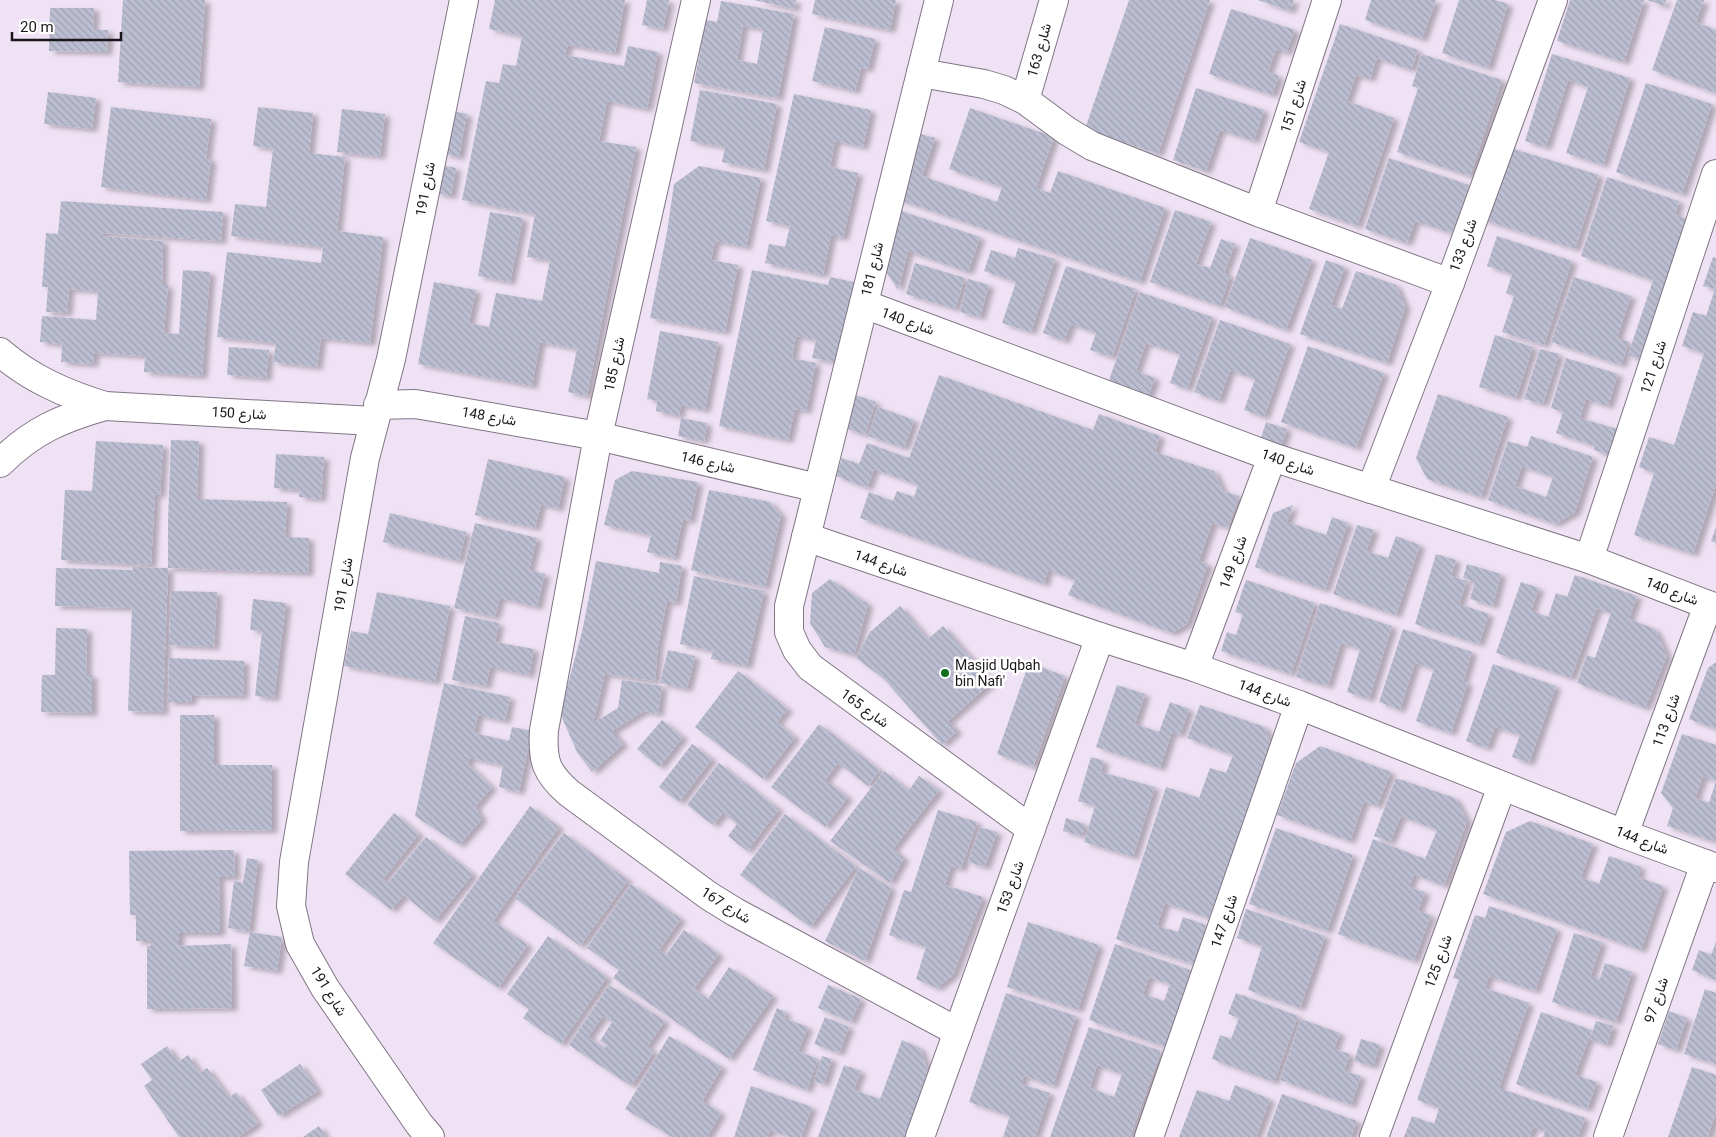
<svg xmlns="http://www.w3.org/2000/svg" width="1716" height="1137" font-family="Roboto,Vazirmatn,sans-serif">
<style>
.building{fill:url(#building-back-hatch);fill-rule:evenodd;filter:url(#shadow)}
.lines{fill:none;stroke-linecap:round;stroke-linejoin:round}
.minor-casing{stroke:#817585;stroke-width:30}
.minor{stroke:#fff;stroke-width:28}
.poi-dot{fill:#0f6f1d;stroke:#fff;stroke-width:2}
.labels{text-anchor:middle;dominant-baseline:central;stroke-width:5;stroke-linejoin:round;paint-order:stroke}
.street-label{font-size:14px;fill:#1b161c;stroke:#fff}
.poi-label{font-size:14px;fill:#1b161c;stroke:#fff;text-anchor:start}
</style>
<defs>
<pattern id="building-back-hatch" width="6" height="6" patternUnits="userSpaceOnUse" patternTransform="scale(1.25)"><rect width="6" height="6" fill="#bbbdd1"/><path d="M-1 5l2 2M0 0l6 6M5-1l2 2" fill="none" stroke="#a0a2b3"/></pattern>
<filter id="shadow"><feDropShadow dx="5.5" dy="3" stdDeviation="2.5" flood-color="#0004"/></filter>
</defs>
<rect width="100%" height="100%" fill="#efe2f4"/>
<g class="building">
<path d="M123 0H205L199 87 118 82Z"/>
<path d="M495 0H625L615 53 568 45 565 55 624 66 628 46 658 52 647 109 607 101 599 141 636 147 587 396 568 392 577 349 540 342 532 386 418 364 434 282 476 290 469 323 489 327 496 293 542 301 550 260 527 257 535 214 462 200 486 81 499 83 503 64 516 66 522 36 489 29Z"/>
<path d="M647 0H669L663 29 642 25Z"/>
<path d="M754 0H796L794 9Z"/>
<path d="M815 0H896L890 30 812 14Z"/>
<path d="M1129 0H1210L1158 154 1085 129Z"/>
<path d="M1258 0H1294L1290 11Z"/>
<path d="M1371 0H1436L1422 39 1365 20Z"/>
<path d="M1459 0H1495L1508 4 1488 68 1442 53Z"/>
<path d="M1570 0H1644L1624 62 1557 41Z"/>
<path d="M1647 0H1666L1664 6Z"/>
<path d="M1677 0H1704L1696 22 1716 30V93L1652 70Z"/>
<path d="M721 1 794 14 778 98 694 83 706 20 717 22ZM743 26 763 29 757 64 737 60Z"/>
<path d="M50 8H94L93 30H108L107 52 49 51Z"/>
<path d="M1231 9 1295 30 1286 53 1276 49 1268 72 1279 76 1272 95 1209 74Z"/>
<path d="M1340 24 1418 50 1411 70 1377 58 1370 79 1356 75 1347 101 1394 118 1357 226 1309 209 1329 152 1299 142Z"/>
<path d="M825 27 875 39 868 69 861 68 855 91 812 81Z"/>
<path d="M1422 54 1502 80 1470 176 1397 152 1418 88 1412 86Z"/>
<path d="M1552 54 1630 78 1603 165 1566 153 1588 87 1568 80 1546 147 1525 141Z"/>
<path d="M1646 83 1712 104 1682 194 1616 172Z"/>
<path d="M1196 88 1264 110 1254 141 1220 130 1206 171 1173 160Z"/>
<path d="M700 90 777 104 764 170 722 162 725 147 690 141Z"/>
<path d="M48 92 96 98 92 129 44 124Z"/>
<path d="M794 94 871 110 863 147 835 141 830 167 858 173 843 238 831 235 823 275 765 263 769 244 785 247 790 226 766 221Z"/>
<path d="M111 107 211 119 206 159H211L206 200 101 187Z"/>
<path d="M258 107 313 113 309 153 345 157 337 231 383 237 370 343 321 338 317 367 273 362 276 343 217 337 227 252 321 263 323 247 231 236 235 204 266 207 273 149 253 146Z"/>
<path d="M970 108 1054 137 1036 188 1050 193 1058 171 1165 208 1140 282 894 198 917 133 935 138 922 176 997 202 1002 187 949 169Z"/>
<path d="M342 109 385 114 380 156 337 152Z"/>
<path d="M452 111 467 114 459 157 444 154Z"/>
<path d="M1504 146 1599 175 1575 249 1481 219Z"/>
<path d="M1389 158 1469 185 1452 233 1415 221 1407 243 1365 229Z"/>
<path d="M441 165 456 168 451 196 436 193Z"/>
<path d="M699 166 761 178 746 247 715 241 711 260 738 265 725 332 650 318 667 232 674 184Z"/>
<path d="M1607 177 1679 201 1675 215 1687 219 1639 359 1628 355 1653 280 1581 256Z"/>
<path d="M61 201 223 212 221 241 103 233V236L163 241 162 285H168L164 333 179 334 183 270 210 272 202 376 144 372 145 356 94 353 93 364 61 362 62 344 40 342 42 316 96 320 98 291 69 289 67 313 46 312 48 287H42L46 233 58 234Z"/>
<path d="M895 209 980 237 968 272 908 251 898 290 881 264Z"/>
<path d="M1175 210 1211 222 1196 264 1210 268 1221 239 1235 244 1224 273 1230 276 1220 306 1150 282Z"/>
<path d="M490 212 523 218 510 282 478 276Z"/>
<path d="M1497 236 1572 261 1544 345 1502 332 1514 296 1506 293 1512 274 1487 266Z"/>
<path d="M1250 238 1312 260 1286 330 1225 307Z"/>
<path d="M1018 248 1055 259 1031 332 1002 323 1016 282 984 271 991 250 1015 258Z"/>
<path d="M1713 257 1716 258V484L1693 554 1634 535 1654 473 1639 467 1649 437 1674 445 1704 353 1682 346 1693 312 1706 316 1715 289 1703 286Z"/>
<path d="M1326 260 1345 267 1331 305 1342 309 1356 271 1396 285 1405 307 1387 363 1300 334Z"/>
<path d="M915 263 965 278 955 309 906 294Z"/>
<path d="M1066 266 1136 289 1112 357 1090 350 1096 333 1071 324 1064 341 1043 333Z"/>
<path d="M752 270 828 285 830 277 858 283 841 363 812 358 816 340 796 336 792 358 816 363 806 411 795 409 788 440 719 426Z"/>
<path d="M1574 277 1631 296 1617 338 1629 342 1621 365 1551 342Z"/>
<path d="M968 279 989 285 980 317 960 312Z"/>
<path d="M1140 292 1212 317 1187 389 1170 383 1180 354 1146 343 1136 371 1155 378 1148 397 1108 383Z"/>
<path d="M1220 320 1290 344 1264 417 1244 410 1255 379 1230 370 1219 401 1194 392Z"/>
<path d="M660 331 718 342 705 410 681 405 679 416 656 411 657 401 647 399Z"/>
<path d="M1495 335 1533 347 1516 398 1479 387Z"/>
<path d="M1308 346 1384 373 1356 448 1281 422Z"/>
<path d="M229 347 269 350 266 378 227 375Z"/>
<path d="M1540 349 1559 354 1543 404 1524 399Z"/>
<path d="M1566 358 1618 374 1608 406 1586 399 1580 418 1617 429 1609 455 1594 450 1595 446 1556 433 1563 412 1551 408Z"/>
<path d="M939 375 1093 430 1099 414 1160 436 1155 452 1214 471 1223 491 1239 496 1228 528 1212 523 1199 561 1208 564 1187 624 1172 633 1068 595 1075 580 1048 570 1044 584 860 518 869 492 893 501 897 491 914 497 918 485 874 469 867 488 836 476 842 458 859 464 867 443 909 458Z"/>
<path d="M1438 394 1508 417 1481 497 1427 479 1416 458Z"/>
<path d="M856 395 876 402 865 435 845 428Z"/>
<path d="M878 407 914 420 904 448 868 436Z"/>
<path d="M681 418 707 423 704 441 678 436Z"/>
<path d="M1266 422 1287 429 1280 448 1260 441Z"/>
<path d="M1531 436 1593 457 1575 512 1555 524 1488 500 1508 441 1527 447ZM1522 466 1553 477 1546 497 1515 486Z"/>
<path d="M171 440 199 441 197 499 287 502 285 537 309 538 308 573 168 568V521Z"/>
<path d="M96 441 163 445 160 495 155 494 151 565 61 560 65 490 92 491Z"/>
<path d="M276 454 324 457 321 499 299 497 300 490 274 488Z"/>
<path d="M488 459 565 477 558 509 541 504 535 528 475 515Z"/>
<path d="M632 471 698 482 690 521 683 519 674 558 647 552 651 535 604 525 615 480Z"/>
<path d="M709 490 770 502 781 515 765 587 691 570Z"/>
<path d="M1293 505 1287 522 1326 535 1332 517 1348 523 1325 590 1255 567 1273 513Z"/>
<path d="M390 513 466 532 459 561 383 542Z"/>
<path d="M475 523 537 538 529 570 545 574 537 607 500 598 495 617 454 608Z"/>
<path d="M1357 525 1374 530 1366 551 1388 558 1396 536 1420 545 1396 615 1333 594Z"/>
<path d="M1716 527V543L1711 541Z"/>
<path d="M1436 554 1456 560 1451 576 1467 581 1459 604 1489 614 1479 644 1415 624Z"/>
<path d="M596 561 659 573 660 562 682 566 676 603 667 601 658 645 655 681 605 674 593 723 618 708 622 680 662 686 658 714 644 711 612 731 623 744 592 772 577 752 560 713 582 632Z"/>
<path d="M1467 564 1501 574 1493 606 1470 599 1475 582 1463 578Z"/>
<path d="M133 567 168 568 163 712 128 711 132 608 55 606 56 568 133 570Z"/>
<path d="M1575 575 1637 596 1629 619 1655 629 1667 656 1645 708 1577 683 1587 655 1595 658 1611 613 1597 608 1571 678 1496 653 1521 582 1539 588 1531 611 1548 617 1556 593 1567 597Z"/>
<path d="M694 576 764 591 747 666 711 659 713 651 680 644Z"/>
<path d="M830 579 868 604 854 655 825 647 810 623 812 593Z"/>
<path d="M1246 580 1315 603 1291 674 1221 651 1227 632 1236 635 1243 614 1235 612Z"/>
<path d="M171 591 217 592 214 647 169 645Z"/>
<path d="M377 592 450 606 435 682 344 666 351 631 368 634Z"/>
<path d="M253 599 286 603 274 698 255 696 262 631 250 630Z"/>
<path d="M1320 603 1392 626 1369 699 1347 692 1360 649 1341 643 1328 686 1296 677Z"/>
<path d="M900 606 928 639 943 626 992 682 948 721 957 731 942 745 883 678 856 658 870 632Z"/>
<path d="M465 616 499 623 495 642 534 649 529 675 490 667 486 686 452 680Z"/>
<path d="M56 628 87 629 86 675H92V713L41 712 42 675H55Z"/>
<path d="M1403 629 1472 652 1463 682 1468 683 1451 733 1416 721 1434 669 1415 663 1400 710 1379 702Z"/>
<path d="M668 650 695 656 687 689 660 683Z"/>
<path d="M169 658 244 661 243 696 192 695 191 702H168Z"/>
<path d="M1716 662V729L1689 719 1708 668Z"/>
<path d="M1029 663 1065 676 1033 767 997 754Z"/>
<path d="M1493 664 1556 686 1529 763 1512 757 1520 735 1495 727 1487 748 1466 741Z"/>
<path d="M738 671 788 709 777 722 795 737 763 779 695 727Z"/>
<path d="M444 683 510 697 505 721 478 715 474 733 509 741 512 727 532 731 519 792 499 787 503 765 469 758 468 764 492 787 475 807 482 819 459 845 415 816Z"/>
<path d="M1117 685 1145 694 1135 724 1159 732 1170 702 1189 709 1180 735 1172 732 1160 768 1096 747Z"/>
<path d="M1200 705 1265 727 1271 745 1209 918 1165 903 1157 926 1178 932 1183 917 1206 925 1194 964 1116 939 1166 787 1199 798 1210 768 1226 773 1233 755 1187 738Z"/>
<path d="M180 715H214V765H272V830L180 831Z"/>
<path d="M662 720 683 737 659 767 637 749Z"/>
<path d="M819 724 880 770 868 786 838 763 825 780 848 797 825 827 771 787Z"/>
<path d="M1682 734 1716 745V781L1703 776 1695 798 1709 803 1716 781V833L1713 841 1667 826 1673 808 1661 793Z"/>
<path d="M692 744 712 759 679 802 659 787Z"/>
<path d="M1320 746 1391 772 1377 806 1364 801 1350 841 1277 815 1296 763Z"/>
<path d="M1091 757 1104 761 1101 772 1155 787 1133 857 1084 842 1095 806 1078 801Z"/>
<path d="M719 763 779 809 747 851 728 836 737 824 723 813 713 825 687 805Z"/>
<path d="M884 771 909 790 919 776 939 790 893 849 904 858 890 883 830 841Z"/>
<path d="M1396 778 1455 798 1467 821 1444 886 1414 874 1409 887 1425 892 1418 911 1431 915 1414 961 1338 934 1373 839 1425 859 1437 830 1401 816 1390 842 1374 836Z"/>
<path d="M530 806 559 827 493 921 528 945 498 988 433 943Z"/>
<path d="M938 810 977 822 961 869 951 866 945 885 983 897 953 975 937 988 916 979 926 947 889 935 904 890 911 892Z"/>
<path d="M394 813 419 834 383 879 388 883 426 837 473 874 435 921 404 895 391 910 345 874Z"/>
<path d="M785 814 856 866 810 927 740 875Z"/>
<path d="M1066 818 1085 824 1082 836 1063 831Z"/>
<path d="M1530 821 1593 844 1581 877 1599 884 1609 856 1641 867 1638 877 1663 886 1641 950 1483 894 1506 832Z"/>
<path d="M980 827 997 832 985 867 968 862Z"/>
<path d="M1276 828 1353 855 1327 931 1249 904Z"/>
<path d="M564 833 628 880 580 946 515 898Z"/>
<path d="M234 850 235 877H219L220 933H179V946L231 944 232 1008 147 1009V946H151V941H136V915H130L129 851Z"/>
<path d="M247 858 258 860 249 931 228 928 234 881 243 883Z"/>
<path d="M859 868 891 888 865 961 825 941Z"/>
<path d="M631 884 681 919 659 950 666 955 684 930 719 954 694 989 708 999 729 967 773 996 729 1059 613 978 619 970 587 948Z"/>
<path d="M1489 906 1557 929 1535 991 1489 976 1485 988 1529 1003 1499 1088 1585 1118 1578 1137H1543L1545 1131 1533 1127 1530 1137H1404L1412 1116 1434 1124 1439 1108 1417 1100 1459 979 1453 978 1475 915 1485 918Z"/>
<path d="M1246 909 1325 936 1300 1008 1248 990 1262 946 1237 938Z"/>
<path d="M1028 922 1099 945 1078 1010 1007 987Z"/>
<path d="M250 932 282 937 277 971 244 966Z"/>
<path d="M1574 933 1602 942 1591 976 1600 979 1605 963 1632 972 1616 1022 1552 1002Z"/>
<path d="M548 936 607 977 561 1044 523 1018 529 1009 507 994Z"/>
<path d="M1716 942V980L1692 970 1699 950 1711 955Z"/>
<path d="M1115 944 1196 972 1169 1048 1089 1020ZM1149 977 1170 984 1164 1001 1143 994Z"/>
<path d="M609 985 665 1021 647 1047 654 1052 631 1086 569 1045ZM603 1016 612 1022 600 1041 607 1045 605 1048 588 1037Z"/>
<path d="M828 985 861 999 851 1022 818 1008Z"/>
<path d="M1705 989 1716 993V1064L1684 1054Z"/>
<path d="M1006 993 1076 1016 1053 1086 1024 1076 1021 1084 1050 1093 1035 1137H1003L1010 1116 969 1102Z"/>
<path d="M1236 993 1298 1016 1274 1082 1212 1059 1220 1035 1231 1039 1239 1018 1228 1014Z"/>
<path d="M777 1008 786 1012 784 1018 808 1027 798 1051 818 1059 807 1090 753 1070Z"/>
<path d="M1669 1011 1687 1018 1676 1050 1658 1044Z"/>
<path d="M1541 1012 1592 1030 1575 1075 1597 1082 1587 1109 1516 1084Z"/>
<path d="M825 1017 849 1027 839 1053 814 1044Z"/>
<path d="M1301 1019 1340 1033 1334 1049 1350 1054 1344 1071 1361 1076 1351 1105 1280 1080Z"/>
<path d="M1596 1021 1613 1026 1607 1045 1590 1039Z"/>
<path d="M1089 1027 1161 1051 1130 1137H1050ZM1097 1065 1122 1074 1114 1097 1090 1088Z"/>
<path d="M669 1036 722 1067 702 1101 721 1113 707 1137H672L625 1109Z"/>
<path d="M1361 1039 1380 1045 1373 1066 1354 1061Z"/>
<path d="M902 1040 920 1048 928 1070 906 1137H818L844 1065 861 1071 854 1090 880 1099Z"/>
<path d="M167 1046 178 1062 188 1055 200 1073 207 1068 229 1098 236 1092 258 1123 238 1137H179L144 1086 152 1080 141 1064Z"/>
<path d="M822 1056 832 1059 824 1084 814 1081Z"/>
<path d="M300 1064 318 1091 278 1116 261 1090Z"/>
<path d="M1692 1067 1716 1075V1112L1708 1137H1668Z"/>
<path d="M1235 1085 1270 1099 1256 1137H1179L1197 1090 1229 1101Z"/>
<path d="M751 1086 812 1107 801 1137H790L770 1130 767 1137H734Z"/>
<path d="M1282 1094 1357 1121 1351 1137H1266Z"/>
<path d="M319 1126 326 1137H303Z"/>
</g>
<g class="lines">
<defs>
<g id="minor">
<path d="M696 0 598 436 544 730C542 761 546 773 569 793L709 896 735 912 958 1032"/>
<path d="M939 0 789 606V632L797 650 810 667 1031 829"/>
<path d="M921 73 984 84 1004 90 1025 100 1067 131 1092 146 1258 212 1450 283"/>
<path d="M1025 100 1054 0"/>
<path d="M1258 212 1327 0"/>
<path d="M864 304 1272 457 1589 559 1716 608"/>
<path d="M0 352C31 379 66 394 105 406L373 421"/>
<path d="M378 405 415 404 433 407 598 436 818 488"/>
<path d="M0 463C32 431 62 418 105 406"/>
<path d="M1371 489 1450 283 1553 0"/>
<path d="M806 537 1100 637 1194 667 1299 705 1624 834 1716 868"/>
<path d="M1589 559 1716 174"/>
<path d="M1194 667 1272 457"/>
<path d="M1624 834 1708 605"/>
<path d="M430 1137 419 1124 325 988 300 944 291 906 294 862 365 458 391 359 464 0"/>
<path d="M920 1137 1100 637"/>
<path d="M1149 1137 1299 705"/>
<path d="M1374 1137 1502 786"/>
<path d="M1608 1137 1705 864"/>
</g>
</defs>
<use href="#minor" class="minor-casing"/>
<use href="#minor" class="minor"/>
</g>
<circle class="poi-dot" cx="945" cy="673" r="5"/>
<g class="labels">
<g class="street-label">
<text transform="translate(1039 50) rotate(-74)">شارع 163</text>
<text transform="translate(1293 106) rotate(-72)">شارع 151</text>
<text transform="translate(425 189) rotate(-79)">شارع 191</text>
<text transform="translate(1463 245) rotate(-70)">شارع 133</text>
<text transform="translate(872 269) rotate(-76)">شارع 181</text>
<text transform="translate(908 321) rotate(20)">شارع 140</text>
<text transform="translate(614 364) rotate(-78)">شارع 185</text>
<text transform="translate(1653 367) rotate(-72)">شارع 121</text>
<text transform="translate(239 413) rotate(3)">شارع 150</text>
<text transform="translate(489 416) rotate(10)">شارع 148</text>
<text transform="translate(708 462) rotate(13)">شارع 146</text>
<text transform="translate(1288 462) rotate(19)">شارع 140</text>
<text transform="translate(1233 562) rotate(-70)">شارع 149</text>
<text transform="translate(881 563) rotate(19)">شارع 144</text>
<text transform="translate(343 585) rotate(-80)">شارع 191</text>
<text transform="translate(1672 591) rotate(21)">شارع 140</text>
<text transform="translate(1265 693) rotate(20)">شارع 144</text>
<text transform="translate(865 708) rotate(36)">شارع 165</text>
<text transform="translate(1666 720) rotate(-70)">شارع 113</text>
<text transform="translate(1642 840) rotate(21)">شارع 144</text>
<text transform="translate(1010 887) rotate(-70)">شارع 153</text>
<text transform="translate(726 905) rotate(32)">شارع 167</text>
<text transform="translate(1224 921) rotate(-71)">شارع 147</text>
<text transform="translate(1438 961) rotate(-70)">شارع 125</text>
<text transform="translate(329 991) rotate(58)">شارع 191</text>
<text transform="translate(1656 1000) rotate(-71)">شارع 97</text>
</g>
<g class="poi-label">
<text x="955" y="665">Masjid Uqbah<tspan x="955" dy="16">bin Nafi'</tspan></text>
</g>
</g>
<path d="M12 32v8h109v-8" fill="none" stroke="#1b161c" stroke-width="2.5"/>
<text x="20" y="32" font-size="15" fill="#1b161c" stroke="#ffffff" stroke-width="4" paint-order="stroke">20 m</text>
</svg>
